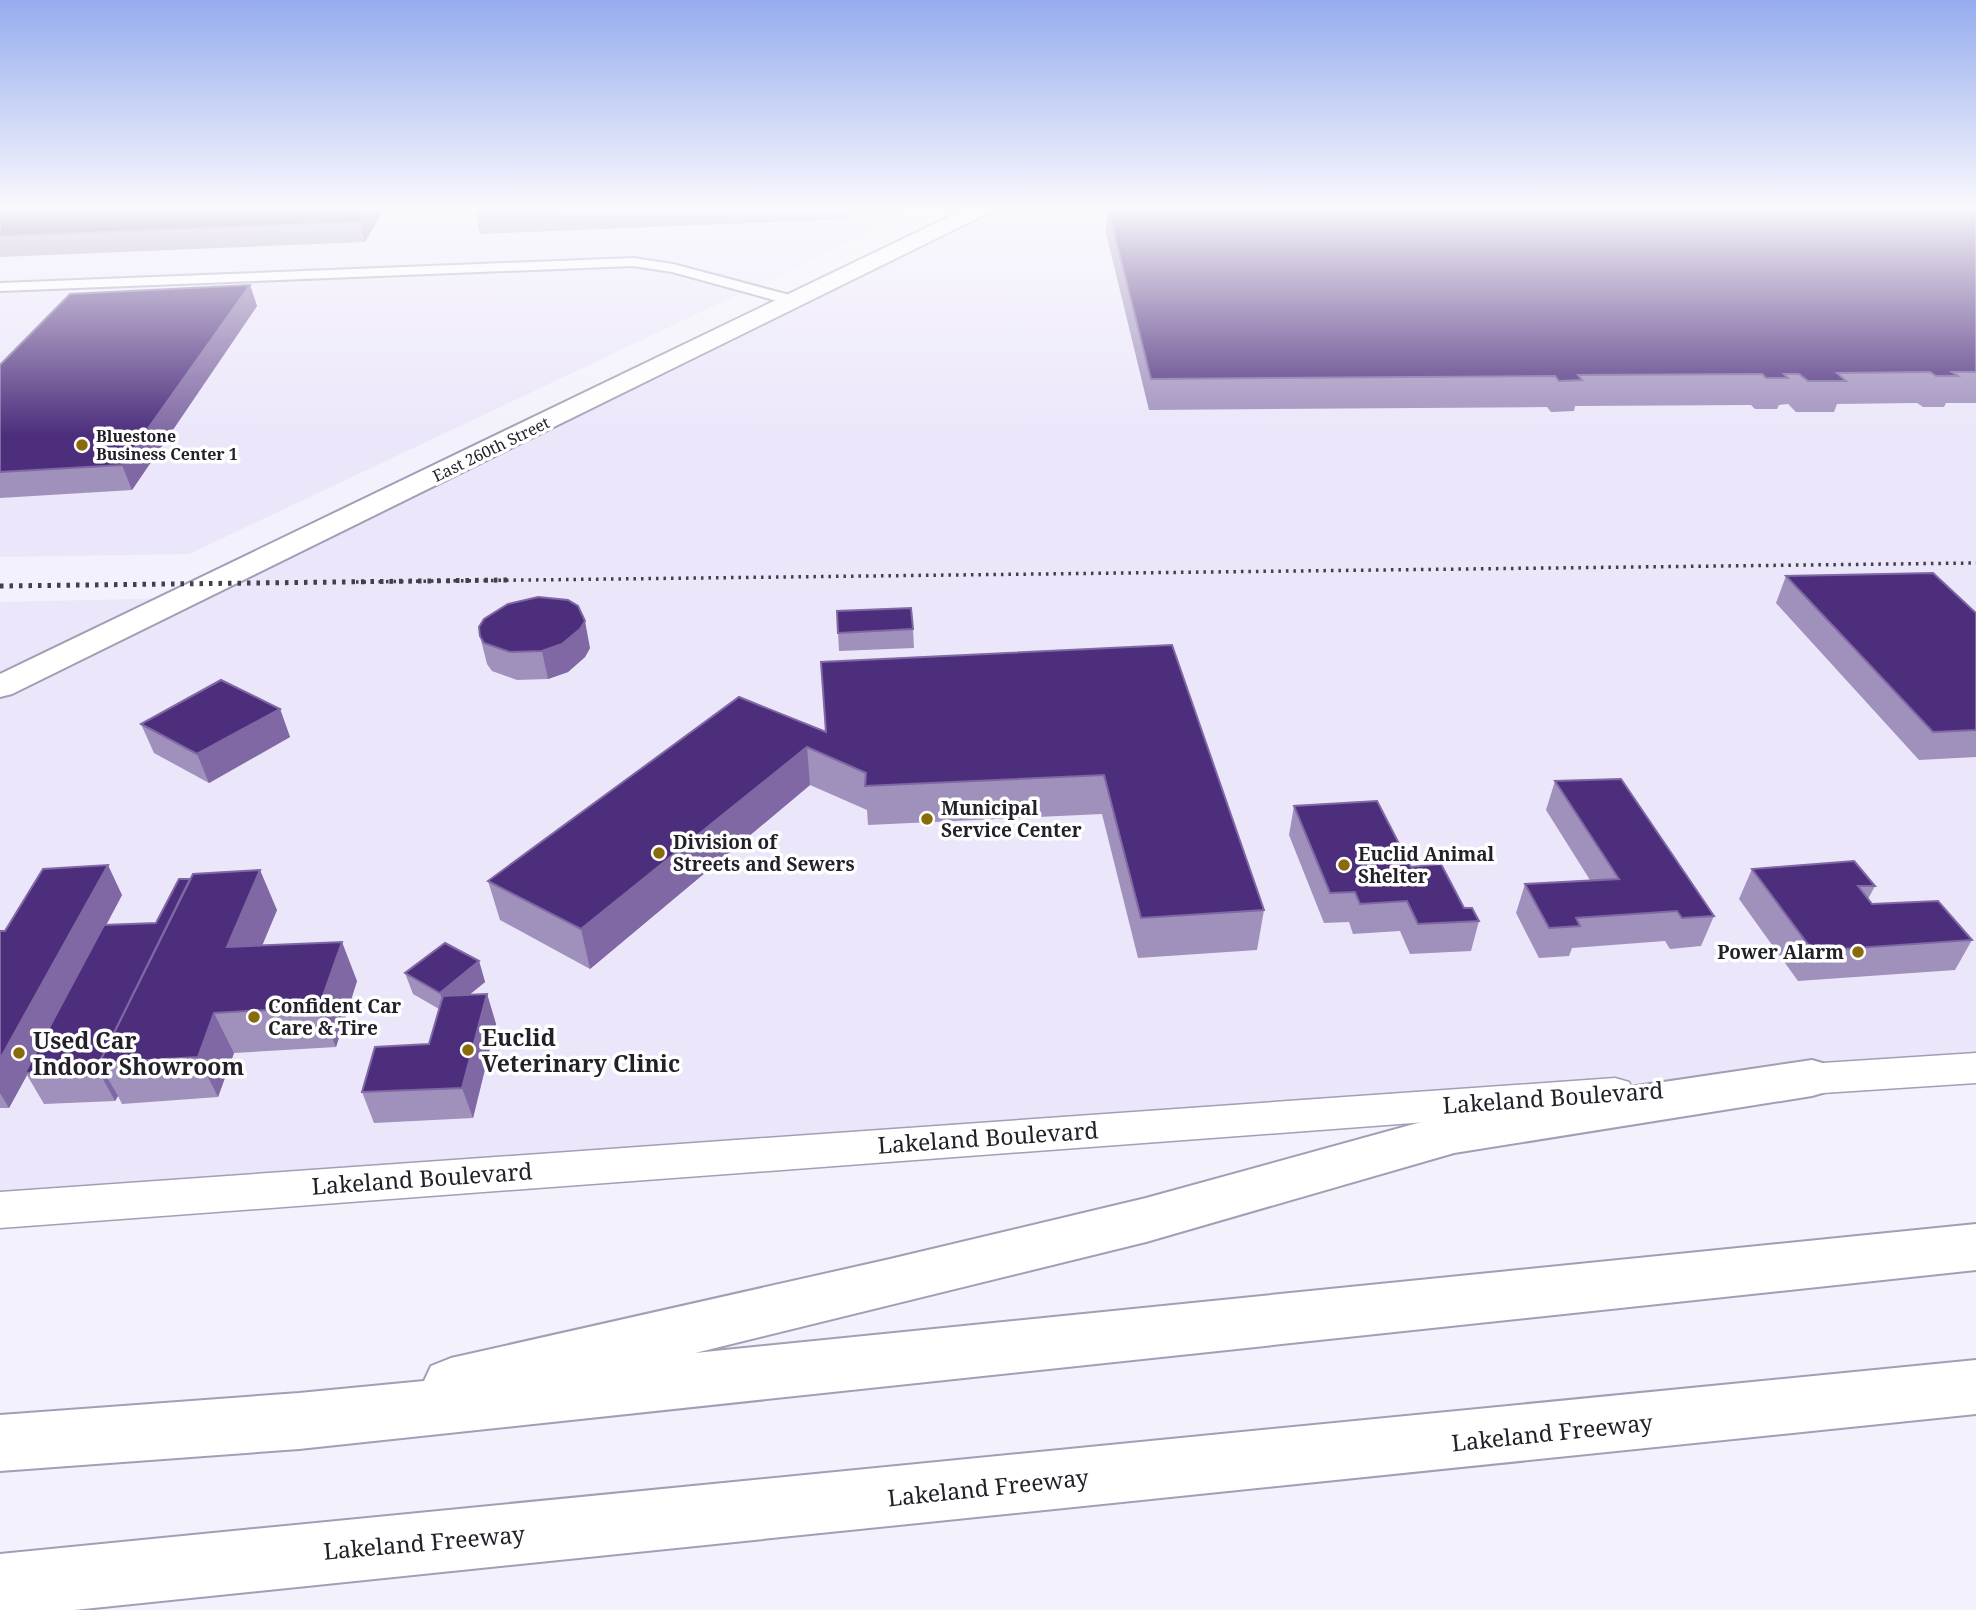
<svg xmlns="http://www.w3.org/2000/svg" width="1976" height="1610" font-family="'Noto Serif',serif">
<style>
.built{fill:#ebe6fa}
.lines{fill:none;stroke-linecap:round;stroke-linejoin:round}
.minor-casing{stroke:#a49db5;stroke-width:4}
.tertiary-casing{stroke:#a49db5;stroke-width:3}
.primary-casing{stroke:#a49db5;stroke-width:4}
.motorway-casing{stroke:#a49db5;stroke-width:4}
.minor{fill:#fff;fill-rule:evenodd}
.tertiary{fill:#fff;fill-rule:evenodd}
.primary{fill:#fff;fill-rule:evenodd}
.motorway{fill:#fff;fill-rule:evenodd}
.rail-far1{stroke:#423f48;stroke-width:3.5;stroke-dasharray:2.5 5;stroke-linecap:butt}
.rail{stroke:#423f48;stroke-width:5;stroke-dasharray:3.5 6;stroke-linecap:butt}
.wall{fill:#a090bc}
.shaded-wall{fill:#7f68a3}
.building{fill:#4d2e7d;stroke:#7f68a3;stroke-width:2}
.poi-dot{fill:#8a6b0b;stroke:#fff;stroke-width:2.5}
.labels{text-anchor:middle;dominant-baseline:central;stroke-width:7;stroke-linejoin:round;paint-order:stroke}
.far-poi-label{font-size:16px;font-weight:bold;fill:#232029;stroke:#fff;text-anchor:start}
.far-street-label{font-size:16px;fill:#232029;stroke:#fff}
.poi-label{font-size:19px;font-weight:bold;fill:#232029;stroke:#fff;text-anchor:start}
.near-poi-label{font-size:23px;font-weight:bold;fill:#232029;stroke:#fff;text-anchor:start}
.near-street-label{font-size:23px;fill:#232029;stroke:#fff}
</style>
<rect width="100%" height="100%" fill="#f3f1fb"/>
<g class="built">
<path d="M0 209H919L189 554 0 557Z"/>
<path d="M980 209H1976V1068L0 1210V602L183 598Z"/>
</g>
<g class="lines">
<defs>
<path id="minor" d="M633 258 673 264 801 298 804 301 796 306 672 272 633 266 0 291V283Z"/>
<g id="tertiary">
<path d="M1976 1053V1083L1792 1095 1778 1091 1773 1080 1778 1069 1792 1065Z"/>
<path d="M1615 1078 1629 1082 1635 1093 1629 1104 1615 1108 0 1228V1192Z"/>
</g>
<path id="primary" d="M965 209H990L988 213 12 694 0 697V674Z"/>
<g id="motorway">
<path d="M1812 1060 1829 1065 1836 1078 1829 1091 1812 1096 1454 1153 1146 1242 695 1353 1976 1224V1270L299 1449 0 1471V1415L299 1393 424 1381 431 1366 451 1358 890 1259 1146 1198 1454 1113Z"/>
<path d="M1976 1360V1414L74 1610H0V1554Z"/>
</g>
</defs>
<use href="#minor" class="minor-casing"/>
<use href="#tertiary" class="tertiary-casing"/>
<use href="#primary" class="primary-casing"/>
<use href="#motorway" class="motorway-casing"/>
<use href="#minor" class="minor"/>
<use href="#tertiary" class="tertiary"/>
<use href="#primary" class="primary"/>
<use href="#motorway" class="motorway"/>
<path class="rail-far1" d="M356 582 1976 563"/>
<path class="rail" d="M0 586 507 580"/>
</g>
<g class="wall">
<path d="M4 209H384L365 242 0 257V212Z"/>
<path d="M477 209H847V219L480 234 475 214Z"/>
<path d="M1107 209H1976V403H1946L1944 407H1923L1917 403 1837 404 1834 412H1796L1788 404 1779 405 1777 409H1755L1751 405 1575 406 1574 411 1551 412 1547 407 1149 410 1106 233Z"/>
<path d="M250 285 257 306 132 490 0 498V365Z"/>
<path d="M1786 576 1976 613V757L1919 760 1776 603Z"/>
<path d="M837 611 913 629 914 648 839 651Z"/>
<path d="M480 636 590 648 585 657 568 672 548 679 517 680 492 671 487 664Z"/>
<path d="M1172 645 1264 910 1257 950 1138 958 1102 814 868 825 867 810 810 785 590 969 500 920 488 881 826 732Z"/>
<path d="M280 709 290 737 209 783 154 753 141 724Z"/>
<path d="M1555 781 1714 916 1701 946 1670 949 1665 941 1572 948 1569 956 1539 958 1516 913 1525 884 1590 880 1546 810Z"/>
<path d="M1294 806 1464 908 1479 921 1471 951 1410 954 1400 931 1353 934 1349 922 1324 923 1289 835Z"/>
<path d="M1752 869 1875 886 1868 899 1872 904 1972 940 1955 970 1798 981 1739 899Z"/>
<path d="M122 895 106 925 156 923 277 910 262 945 357 981 336 1047 234 1053 218 1097 122 1104 118 1096 115 1101 44 1104 27 1075 9 1108H0V931H5Z"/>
<path d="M479 961 485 982 469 995 487 994 496 1024 473 1118 374 1123 362 1092 429 1044 439 1009 413 994 405 973Z"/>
</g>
<g class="shaded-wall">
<path d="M367 209H384L365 242 359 222Z"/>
<path d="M250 285 257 306 132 490 122 465Z"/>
<path d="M585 621 590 648 585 657 568 672 548 679 542 651Z"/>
<path d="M280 709 290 737 209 783 197 754Z"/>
<path d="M807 747 810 785 590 969 581 929Z"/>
<path d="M108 865 122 895 28 1073H25L27 1075 9 1108 0 1093V1059Z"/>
<path d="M260 870 277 910 245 987 227 947Z"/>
<path d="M342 942 357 981 336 1047 319 1007Z"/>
<path d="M479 961 485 982 447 1013 440 993Z"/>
<path d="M487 994 496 1024 473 1118 462 1088Z"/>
<path d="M214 1013 234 1053 218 1097 198 1057Z"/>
<path d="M100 1065 118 1096 115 1101 98 1070Z"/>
</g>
<g class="building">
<path d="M4 209H367L359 222 0 236V212Z"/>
<path d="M477 209H589L475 214Z"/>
<path d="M1108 209H1976V372H1952L1958 376H1936L1930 372 1837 373 1846 381H1808L1799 374H1784L1788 378H1766L1762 374 1578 375 1582 380 1559 381 1555 376 1151 379Z"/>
<path d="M250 285 122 465 0 472V365L70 294Z"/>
<path d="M1933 573 1976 613V730L1933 732 1786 576Z"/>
<path d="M538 597 568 600 578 606 585 621 580 629 562 644 542 651 510 652 484 643 480 636 479 627 484 619 508 604Z"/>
<path d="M911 608 913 629 838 633 837 611Z"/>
<path d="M1172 645 1264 910 1141 918 1104 775 865 786 866 773 807 747 581 929 488 881 739 697 826 732 821 662Z"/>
<path d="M221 680 280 709 197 754 141 724Z"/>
<path d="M1621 779 1714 916 1682 918 1677 911 1576 918 1580 926 1549 928 1525 884 1619 879 1555 781Z"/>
<path d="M1377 801 1411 867 1441 864 1464 908H1472L1479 921 1418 924 1407 901 1360 904 1355 892 1330 893 1294 806Z"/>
<path d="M1854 861 1875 886H1858L1872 904 1938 901 1972 940 1813 951 1752 869Z"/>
<path d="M108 865 0 1059V931H5L43 869Z"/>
<path d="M260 870 227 947 342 942 319 1007 214 1013 198 1057 99 1063 193 874Z"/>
<path d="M179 879H190L99 1063 100 1065 98 1070 25 1073 104 925 156 923Z"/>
<path d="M445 943 479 961 440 993 405 973Z"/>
<path d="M487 994 462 1088 362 1092 375 1047 429 1044 443 996Z"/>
</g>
<linearGradient id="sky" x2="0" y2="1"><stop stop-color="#96acef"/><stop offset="0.48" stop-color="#faf9fd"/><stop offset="1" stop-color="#faf9fd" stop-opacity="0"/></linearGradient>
<rect width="1976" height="435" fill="url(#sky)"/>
<g class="poi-dot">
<circle cx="82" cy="445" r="7"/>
<circle cx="927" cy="819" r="7"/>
<circle cx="659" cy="853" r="7"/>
<circle cx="1344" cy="865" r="7"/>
<circle cx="1858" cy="952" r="7"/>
<circle cx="254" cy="1017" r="7"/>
<circle cx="468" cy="1050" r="7"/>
<circle cx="19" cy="1053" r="7"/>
</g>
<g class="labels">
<g class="far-poi-label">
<text x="96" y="436">Bluestone<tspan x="96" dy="18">Business Center 1</tspan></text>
</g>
<g class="far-street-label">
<text transform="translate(491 449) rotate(-26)">East 260th Street</text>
</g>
<g class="poi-label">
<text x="941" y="808">Municipal<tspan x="941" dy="22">Service Center</tspan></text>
<text x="673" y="842">Division of<tspan x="673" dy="22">Streets and Sewers</tspan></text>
<text x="1358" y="854">Euclid Animal<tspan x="1358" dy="22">Shelter</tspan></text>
<text x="1844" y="952" text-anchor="end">Power Alarm</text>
<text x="268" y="1006">Confident Car<tspan x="268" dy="22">Care &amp; Tire</tspan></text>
</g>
<g class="near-poi-label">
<text x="482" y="1037">Euclid<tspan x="482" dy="26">Veterinary Clinic</tspan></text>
<text x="33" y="1040">Used Car<tspan x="33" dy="26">Indoor Showroom</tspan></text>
</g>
<g class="near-street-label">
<text transform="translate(1553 1097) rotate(-4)">Lakeland Boulevard</text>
<text transform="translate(988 1137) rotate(-4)">Lakeland Boulevard</text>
<text transform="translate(422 1178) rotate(-4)">Lakeland Boulevard</text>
<text transform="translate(1552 1432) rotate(-6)">Lakeland Freeway</text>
<text transform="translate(988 1487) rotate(-6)">Lakeland Freeway</text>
<text transform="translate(424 1542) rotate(-5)">Lakeland Freeway</text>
</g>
</g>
</svg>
